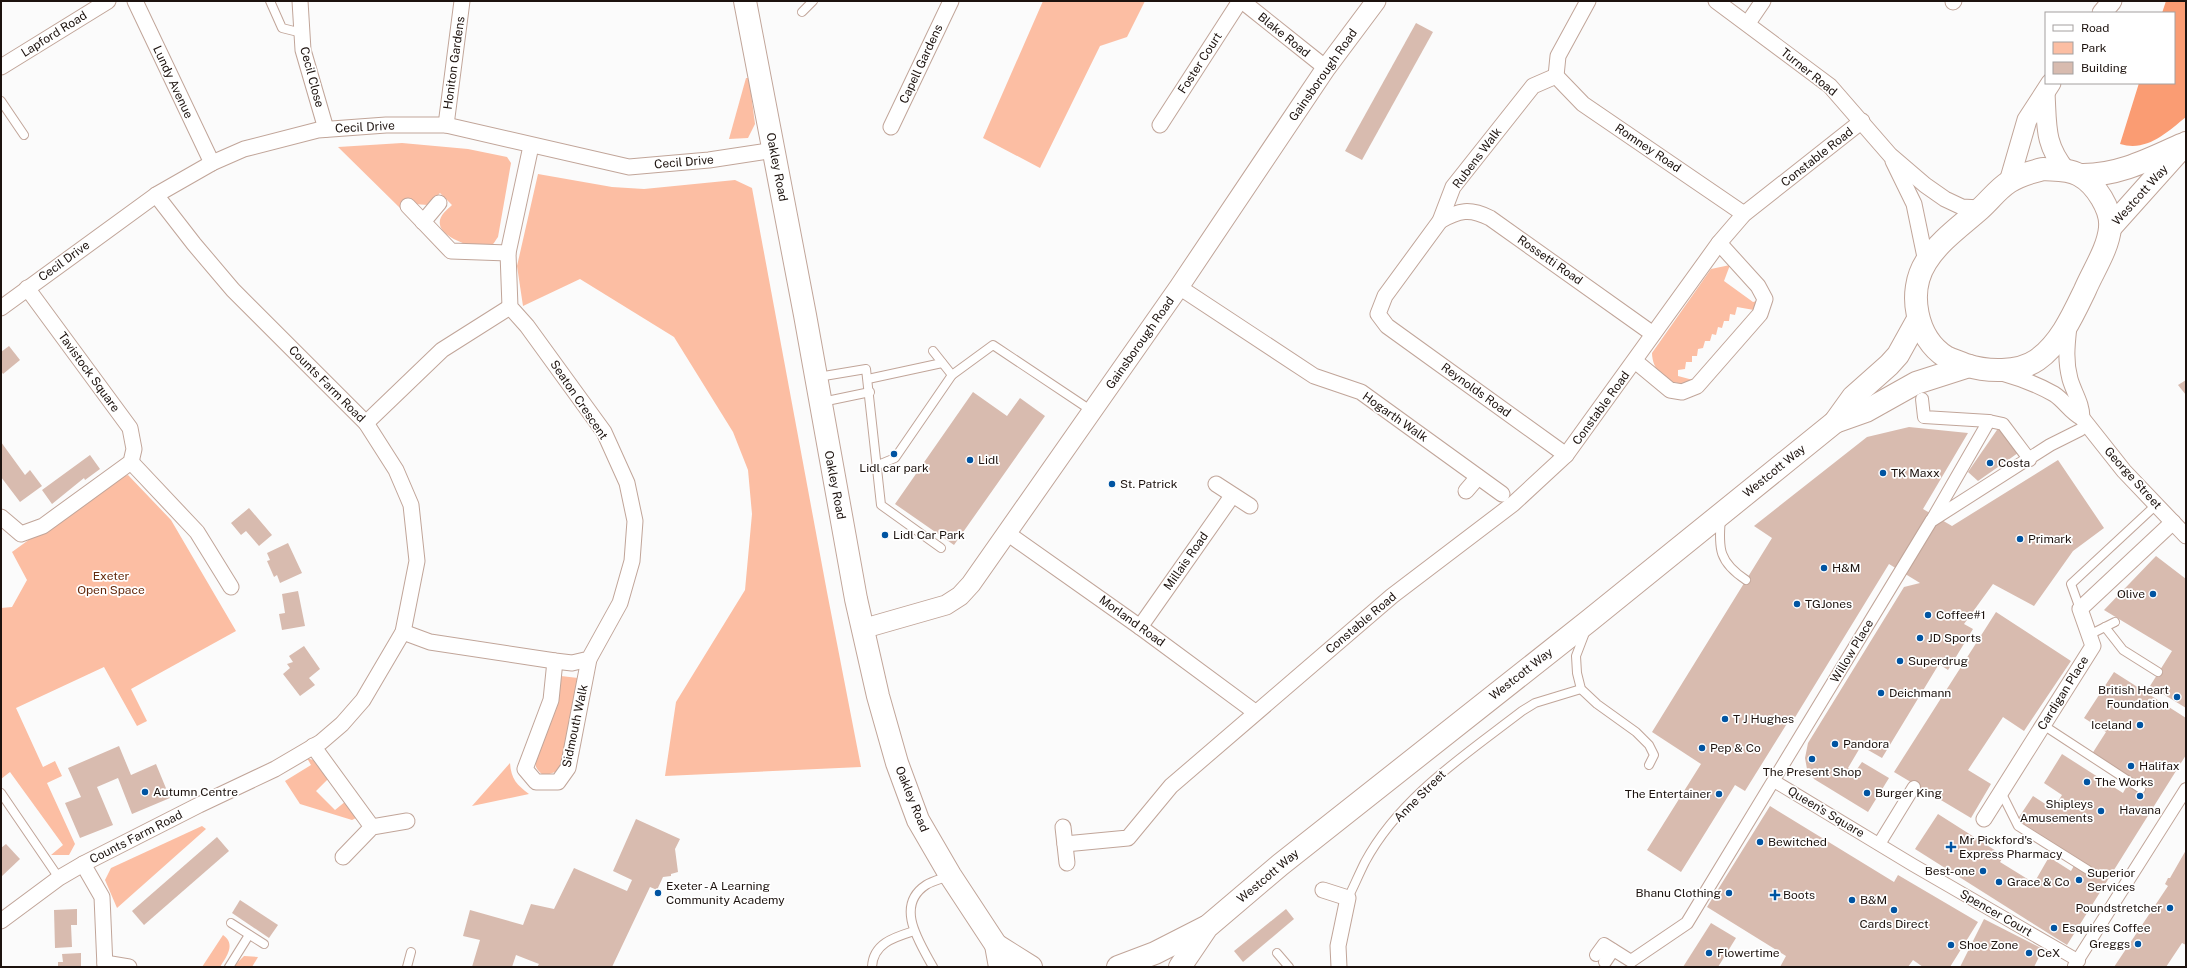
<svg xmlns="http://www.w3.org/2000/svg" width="2187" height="968" font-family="'Public Sans',sans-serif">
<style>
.green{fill:#fcbea3}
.forest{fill:#fa9c73}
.building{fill:#d8bbaf}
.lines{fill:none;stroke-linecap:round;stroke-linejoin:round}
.service-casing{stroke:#c1a599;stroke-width:10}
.pedestrian-casing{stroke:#c1a599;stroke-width:14}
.minor-casing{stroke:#c1a599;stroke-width:17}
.tertiary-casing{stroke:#c1a599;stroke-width:21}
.primary-casing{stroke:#c1a599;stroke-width:24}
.trunk-casing{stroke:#c1a599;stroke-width:24}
.service{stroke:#fff;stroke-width:8}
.pedestrian{stroke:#fff;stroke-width:12}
.minor{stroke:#fff;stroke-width:15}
.tertiary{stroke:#fff;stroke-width:19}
.primary{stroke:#fff;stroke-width:22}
.trunk{stroke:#fff;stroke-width:22}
.poi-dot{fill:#0054a2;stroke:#fff;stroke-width:1.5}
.labels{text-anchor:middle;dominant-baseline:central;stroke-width:3.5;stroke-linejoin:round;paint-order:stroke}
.street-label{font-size:12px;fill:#1c120e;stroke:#fff}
.poi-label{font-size:12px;fill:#1c120e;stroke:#fff;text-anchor:start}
.park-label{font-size:12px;fill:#642a0c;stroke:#fff}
</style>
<rect width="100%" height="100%" fill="#fbfbfb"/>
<g class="green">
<path d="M1043 1H1145L1127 37 1100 46 1040 168 983 138Z"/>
<path d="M746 78H749L755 124 748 138 729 139Z"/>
<path d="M402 143 468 149 507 157 511 163 498 237C495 241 493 246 488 247 476 250 442 238 440 225 438 216 447 210 452 205L440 193 428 205 414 204 409 201 401 209 338 147Z"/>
<path d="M538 174 612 187 644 189 735 180 752 188 827 592 861 767 665 776 676 702 745 590 752 514 748 470 733 432 674 337 580 279 523 306 517 266Z"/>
<path d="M1730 265 1724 281 1753 302 1761 300 1754 310 1737 307 1735 315 1730 314 1729 321H1724L1722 328 1718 327 1716 335 1712 334 1710 341H1705L1703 348 1698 349 1697 356H1692V362H1686L1685 369 1678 370V376L1693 380C1674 390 1652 374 1652 353L1711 269Z"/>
<path d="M128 475 171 520 236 631 131 689 147 721 137 726 104 667 16 708 43 767 55 761 62 776 47 783 75 844 69 855H51L63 845 10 772 1 779V608L12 607 27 580 12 552 110 481Z"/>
<path d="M561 676 578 678 562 766 555 772 544 776C541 773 538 771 536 767 532 751 555 694 561 676Z"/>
<path d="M307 758 313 760 328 779 316 791 335 810 346 801 356 813V818L352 820 300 804 285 781 311 765Z"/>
<path d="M510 763C511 779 517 785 529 794L472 806Z"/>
<path d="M202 826 206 829 117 908 105 880 111 868Z"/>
<path d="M223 935C236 944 227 956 220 967H202Z"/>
<path d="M244 956 258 957 252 967H233Z"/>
</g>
<path class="forest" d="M2166 1H2186V117C2166 133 2147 152 2120 144L2139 83H2174V13H2162Z"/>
<g class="building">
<path d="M1416 23 1433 32 1362 160 1345 151Z"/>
<path d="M9 346 20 360 3 374 1 371V352Z"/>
<path d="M2186 380V395L2178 385Z"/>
<path d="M973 392 1007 416 1020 398 1045 416 954 545 895 504Z"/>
<path d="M1909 427 1968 433 1923 509 1952 526 2058 460 2104 528 2073 551 2034 606 1993 584 1964 624 1973 629 1948 670 1939 664 1882 758 1861 746 1848 768 1855 772 1862 762 1889 778 1868 812 1814 779 1807 769 1805 758 1808 743 1904 587 1920 583 1889 564 1794 719 1791 717 1745 791 1735 785 1681 872 1647 850 1701 764 1652 732 1772 538 1754 526 1867 437Z"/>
<path d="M1999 427 2018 453 1978 481 1968 472Z"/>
<path d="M1 442 25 475 30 470 42 486 20 502 1 477Z"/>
<path d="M90 455 100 469 85 480 84 478 52 504 42 490Z"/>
<path d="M249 508 272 535 259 546 246 531 241 535 231 523Z"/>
<path d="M288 543 302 573 280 583 277 575 274 577 267 561 270 560 267 553Z"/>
<path d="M2156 556 2186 579V708L2150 686 2172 651 2104 610Z"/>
<path d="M298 591 305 626 282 630 279 614 285 613 282 594Z"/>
<path d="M1996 612 2071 661 2024 731 2003 717 1968 770 1991 784 1971 818 1894 772Z"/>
<path d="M304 646 320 669 309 678 315 685 300 696 283 674 290 668 287 664 293 662 289 656Z"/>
<path d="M2114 672 2186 718V755L2067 945 1915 849 1938 814 2004 856 2000 862 2034 883 2049 857 2071 871 2076 862 2015 823 2033 796 2053 809 2062 795 2044 783 2062 754 2123 793 2129 782 2090 757 2106 732 2084 718Z"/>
<path d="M119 746 131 775 156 764 170 798 132 814 118 778 97 787 113 825 80 838 65 803 81 797 68 768Z"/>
<path d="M1770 806 1894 882 1898 875 1978 922 1950 967H1923L1913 960 1908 967H1780L1786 956 1707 907Z"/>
<path d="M636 819 680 839 675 849 678 872 671 874V876L663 877 657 890 650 887 612 967H537L539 964 516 955 512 967H472L480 940 463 936 470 910 523 925 531 904 554 909 574 868 627 891 632 880 613 871Z"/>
<path d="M217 837 229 851 144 925 132 911Z"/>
<path d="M6 844 20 859 1 877V848Z"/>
<path d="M2186 850V945L2182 943 2166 967H2114L2168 886 2165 884 2168 878H2170Z"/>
<path d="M240 900 278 925 269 938 232 913Z"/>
<path d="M77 909V925H71L72 947 55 948 54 910Z"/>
<path d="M1286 909 1294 919 1243 962 1234 951Z"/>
<path d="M1984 919 2043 949 2034 967H1960Z"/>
<path d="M1711 923 1736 938 1718 967H1683Z"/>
<path d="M81 953V967H58V962H63L62 954Z"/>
</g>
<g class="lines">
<defs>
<g id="service">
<path d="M270 1 282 28 302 33"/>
<path d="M802 12 813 1"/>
<path d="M1 101 24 135"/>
<path d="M933 351 952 375 993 345 1092 411"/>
<path d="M818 377 866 369 881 505 941 548"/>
<path d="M868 379 942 363"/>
<path d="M822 402 870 392"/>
<path d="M878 465 895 458 952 375"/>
<path d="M1721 518C1718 549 1719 562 1746 580"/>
<path d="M2080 609 2071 584 2156 505"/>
<path d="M2105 627 2123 650 2158 672"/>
<path d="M1586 630 1576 656 1577 673 1581 689 1597 704 1636 732 1649 745 1654 755 1649 765"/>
<path d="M2089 635 2115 622"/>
<path d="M2043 725 2141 789"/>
<path d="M2001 792 2018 826 2088 870"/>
<path d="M1 793 59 878"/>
<path d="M1348 898C1354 886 1359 874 1365 862 1400 797 1465 755 1522 711L1535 703 1581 689"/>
<path d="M231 923 264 944"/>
<path d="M1277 953 1289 967"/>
<path d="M229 967 249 935"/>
<path d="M407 967 411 952"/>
<path d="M872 967C873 943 895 937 914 931"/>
<path d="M933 967C920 943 894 906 926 885 932 881 941 879 949 876"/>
</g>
<g id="pedestrian">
<path d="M1922 399 1924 417 1989 421"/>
<path d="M1932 520 1989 421 2003 424 2030 460"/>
<path d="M1774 781 1913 865 2079 961"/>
<path d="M1879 844 1914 787"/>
<path d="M1596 955 1604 944 1631 961 1687 923 1931 521 2050 445 2080 430"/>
<path d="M1605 962 1613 950"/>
<path d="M2074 966 2186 789"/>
</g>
<g id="minor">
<path d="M135 1 212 163"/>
<path d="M300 1 303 50 326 129"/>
<path d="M1242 1 1326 68"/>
<path d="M1716 1 1830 86 1890 155 1925 185 1945 199 1962 207 1980 208"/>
<path d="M1953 2 1954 1"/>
<path d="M1748 23 1763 1"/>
<path d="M1 67 108 1"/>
<path d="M1556 76 1583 104 1744 214"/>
<path d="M446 125 462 1"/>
<path d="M1160 125 1240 1"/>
<path d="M891 127 951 1"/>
<path d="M1893 161 1914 204 1926 262"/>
<path d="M408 206 451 251 508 253"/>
<path d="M1440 221C1459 210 1470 208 1490 218L1653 334"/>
<path d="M423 222 439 203"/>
<path d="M1179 287 1314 376 1361 392 1502 494"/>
<path d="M1 308 156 195 212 163 244 149 318 130 386 125H446L629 167 709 160 774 150"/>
<path d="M2069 326C2067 345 2065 360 2070 379 2074 393 2082 403 2082 418"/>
<path d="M1635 361 1670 390 1682 392 1697 386 1760 314 1765 299 1758 286 1719 243"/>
<path d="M2002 373C2020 378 2038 385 2054 394 2065 401 2070 412 2082 418L2124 471 2186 536"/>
<path d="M366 423 442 350 510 307"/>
<path d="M1566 455 1387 326 1378 314 1385 296 1440 221 1453 187 1533 86 1556 76 1558 56 1588 1"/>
<path d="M131 462 197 532 231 587"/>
<path d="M1216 484 1250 506"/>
<path d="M1466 491 1478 477"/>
<path d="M1 517 21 534 43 526 131 462 134 449 130 428 27 288"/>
<path d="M1007 533 1140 627 1255 712"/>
<path d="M1140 627 1232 496"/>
<path d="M403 632 430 642 555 661 572 663 589 659 620 603 632 561 635 521 627 483 604 432 527 326 510 307 508 253 531 146"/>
<path d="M555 661 551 700 525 769 536 782H558L568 768 589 659"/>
<path d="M313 746 372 827"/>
<path d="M1984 819 2093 646 2080 609 2173 522"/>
<path d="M1063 827 1067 863"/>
<path d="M1065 844 1128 838 1171 786 1392 596 1513 504 1566 455 1719 243 1744 214 1862 121"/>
<path d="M343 857 372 827 407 821"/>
<path d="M83 864 102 897 105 967"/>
<path d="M1323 890 1348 898 1338 946 1339 967"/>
<path d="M1 921 59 878 83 864 199 805 275 769 321 742 342 724 363 700 403 632 417 561 411 505 396 470 366 423 233 290 194 244 156 195"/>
<path d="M105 963 129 967"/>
</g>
<g id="tertiary">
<path d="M2102 13 2112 1"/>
<path d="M2045 93C2047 126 2044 144 2066 171"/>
<path d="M2009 182 2027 120 2051 83"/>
<path d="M862 629 946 605 960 596 971 584 1179 287 1326 68 1376 1"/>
</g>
<g id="primary">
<path d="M745 1 805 315 856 599 878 696 897 763 918 820 950 875 996 945 1000 967"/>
<path d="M996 945 1031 967"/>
</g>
<g id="trunk">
<path d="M2043 169C2055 170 2069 169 2079 175 2096 184 2112 210 2110 228 2108 249 2093 271 2085 290 2073 315 2060 344 2037 360 2018 373 1987 372 1966 365 1959 362 1952 360 1946 357 1916 338 1907 292 1926 262 1939 241 1962 225 1980 209 1990 200 1998 189 2009 182 2019 175 2031 172 2043 169Z"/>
<path d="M2080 175C2117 176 2148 160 2181 145"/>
<path d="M2110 228 2186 143"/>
<path d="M1835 422 1866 411 1916 383 1969 366"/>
<path d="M1118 967 1155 953 1206 927"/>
<path d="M1180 967 1207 927 1280 865 1590 620 1835 422 1853 397 1889 365 1898 355 1918 319"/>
</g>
</defs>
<use href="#service" class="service-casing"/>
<use href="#pedestrian" class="pedestrian-casing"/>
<use href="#minor" class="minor-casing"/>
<use href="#tertiary" class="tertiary-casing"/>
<use href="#primary" class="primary-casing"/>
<use href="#trunk" class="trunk-casing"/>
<use href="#service" class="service"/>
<use href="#pedestrian" class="pedestrian"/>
<use href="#minor" class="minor"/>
<use href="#tertiary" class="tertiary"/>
<use href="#primary" class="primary"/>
<use href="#trunk" class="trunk"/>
</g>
<g class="poi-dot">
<circle cx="894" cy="454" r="4"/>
<circle cx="970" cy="460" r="4"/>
<circle cx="1990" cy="463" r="4"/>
<circle cx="1883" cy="473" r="4"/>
<circle cx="1112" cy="484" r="4"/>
<circle cx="885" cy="535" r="4"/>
<circle cx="2020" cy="539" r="4"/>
<circle cx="1824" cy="568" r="4"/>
<circle cx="2153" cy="594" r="4"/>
<circle cx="1797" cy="604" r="4"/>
<circle cx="1928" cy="615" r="4"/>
<circle cx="1920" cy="638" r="4"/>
<circle cx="1900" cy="661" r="4"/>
<circle cx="1881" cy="693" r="4"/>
<circle cx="2177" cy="697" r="4"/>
<circle cx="1725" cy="719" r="4"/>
<circle cx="2140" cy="725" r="4"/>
<circle cx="1835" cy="744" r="4"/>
<circle cx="1702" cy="748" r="4"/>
<circle cx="1812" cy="759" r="4"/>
<circle cx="2131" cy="766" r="4"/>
<circle cx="2087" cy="782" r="4"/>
<circle cx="145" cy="792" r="4"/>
<circle cx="1867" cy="793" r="4"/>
<circle cx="1719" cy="794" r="4"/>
<circle cx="2140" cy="796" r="4"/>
<circle cx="2101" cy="811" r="4"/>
<circle cx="1760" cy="842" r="4"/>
<path d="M1949 841h4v4h4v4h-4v4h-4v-4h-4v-4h4z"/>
<circle cx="1983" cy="871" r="4"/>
<circle cx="2079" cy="880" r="4"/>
<circle cx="1999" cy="882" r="4"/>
<circle cx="658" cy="893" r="4"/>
<circle cx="1729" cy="893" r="4"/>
<path d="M1773 889h4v4h4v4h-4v4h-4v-4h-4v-4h4z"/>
<circle cx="1852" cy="900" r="4"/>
<circle cx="2170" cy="908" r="4"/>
<circle cx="1894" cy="910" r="4"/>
<circle cx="2054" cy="928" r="4"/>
<circle cx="2138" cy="944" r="4"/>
<circle cx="1951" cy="945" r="4"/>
<circle cx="1709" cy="953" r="4"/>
<circle cx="2029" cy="953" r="4"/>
</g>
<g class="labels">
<g class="street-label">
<text transform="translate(54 34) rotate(-32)">Lapford Road</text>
<text transform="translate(1284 35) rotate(39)">Blake Road</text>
<text transform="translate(454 63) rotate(-82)">Honiton Gardens</text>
<text transform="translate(1200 63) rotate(-57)">Foster Court</text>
<text transform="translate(921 64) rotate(-65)">Capell Gardens</text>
<text transform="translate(1809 72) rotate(39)">Turner Road</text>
<text transform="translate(1323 75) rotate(-55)">Gainsborough Road</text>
<text transform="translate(312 77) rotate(75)">Cecil Close</text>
<text transform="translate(173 82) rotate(65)">Lundy Avenue</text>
<text transform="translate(365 127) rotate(-3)">Cecil Drive</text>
<text transform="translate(1648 148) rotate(34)">Romney Road</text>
<text transform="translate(1817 157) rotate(-38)">Constable Road</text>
<text transform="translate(1477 158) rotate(-53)">Rubens Walk</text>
<text transform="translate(684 162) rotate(-5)">Cecil Drive</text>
<text transform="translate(777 167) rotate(79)">Oakley Road</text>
<text transform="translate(2140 195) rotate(-48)">Westcott Way</text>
<text transform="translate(1550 260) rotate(35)">Rossetti Road</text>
<text transform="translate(64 261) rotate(-36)">Cecil Drive</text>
<text transform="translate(1140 343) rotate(-55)">Gainsborough Road</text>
<text transform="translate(89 372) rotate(54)">Tavistock Square</text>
<text transform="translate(327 384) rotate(45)">Counts Farm Road</text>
<text transform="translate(1476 390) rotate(36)">Reynolds Road</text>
<text transform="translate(579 400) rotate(56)">Seaton Crescent</text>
<text transform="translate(1601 408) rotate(-54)">Constable Road</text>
<text transform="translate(1395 417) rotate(35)">Hogarth Walk</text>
<text transform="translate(1774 471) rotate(-39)">Westcott Way</text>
<text transform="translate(2133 478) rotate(48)">George Street</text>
<text transform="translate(835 485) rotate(79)">Oakley Road</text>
<text transform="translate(1186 561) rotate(-55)">Millais Road</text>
<text transform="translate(1132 621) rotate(36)">Morland Road</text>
<text transform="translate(1361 623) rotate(-40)">Constable Road</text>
<text transform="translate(1852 651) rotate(-59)">Willow Place</text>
<text transform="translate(1521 674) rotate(-38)">Westcott Way</text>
<text transform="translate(2063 693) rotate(-58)">Cardigan Place</text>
<text transform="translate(575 726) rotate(-78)">Sidmouth Walk</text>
<text transform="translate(1420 796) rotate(-45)">Anne Street</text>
<text transform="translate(912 799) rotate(68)">Oakley Road</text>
<text transform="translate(1826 812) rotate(31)">Queen's Square</text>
<text transform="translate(136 837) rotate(-27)">Counts Farm Road</text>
<text transform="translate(1268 876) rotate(-40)">Westcott Way</text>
<text transform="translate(1996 913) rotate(30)">Spencer Court</text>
</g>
<g class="poi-label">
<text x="978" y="460">Lidl</text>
<text x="1998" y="463">Costa</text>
<text x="894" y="468" text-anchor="middle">Lidl car park</text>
<text x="1891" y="473">TK Maxx</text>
<text x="1120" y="484">St. Patrick</text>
<text x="893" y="535">Lidl Car Park</text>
<text x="2028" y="539">Primark</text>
<text x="1832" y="568">H&amp;M</text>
<text x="2145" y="594" text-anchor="end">Olive</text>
<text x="1805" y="604">TGJones</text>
<text x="1936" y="615">Coffee#1</text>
<text x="1928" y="638">JD Sports</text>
<text x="1908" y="661">Superdrug</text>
<text x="2169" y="690" text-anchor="end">British Heart<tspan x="2169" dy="14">Foundation</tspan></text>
<text x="1889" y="693">Deichmann</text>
<text x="1733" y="719">T J Hughes</text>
<text x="2132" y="725" text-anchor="end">Iceland</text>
<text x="1843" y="744">Pandora</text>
<text x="1710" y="748">Pep &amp; Co</text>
<text x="2139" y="766">Halifax</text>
<text x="1812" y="772" text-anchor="middle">The Present Shop</text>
<text x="2095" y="782">The Works</text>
<text x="153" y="792">Autumn Centre</text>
<text x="1875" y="793">Burger King</text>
<text x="1711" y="794" text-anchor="end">The Entertainer</text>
<text x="2093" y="804" text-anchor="end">Shipleys<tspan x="2093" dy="14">Amusements</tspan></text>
<text x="2140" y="810" text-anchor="middle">Havana</text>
<text x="1959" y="840">Mr Pickford's<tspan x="1959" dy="14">Express Pharmacy</tspan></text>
<text x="1768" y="842">Bewitched</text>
<text x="1975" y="871" text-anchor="end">Best-one</text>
<text x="2087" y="873">Superior<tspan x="2087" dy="14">Services</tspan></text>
<text x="2007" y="882">Grace &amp; Co</text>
<text x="666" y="886">Exeter - A Learning<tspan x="666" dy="14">Community Academy</tspan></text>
<text x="1721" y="893" text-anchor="end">Bhanu Clothing</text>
<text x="1783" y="895">Boots</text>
<text x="1860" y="900">B&amp;M</text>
<text x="2162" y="908" text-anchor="end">Poundstretcher</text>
<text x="1894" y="924" text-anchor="middle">Cards Direct</text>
<text x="2062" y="928">Esquires Coffee</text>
<text x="2130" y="944" text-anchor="end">Greggs</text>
<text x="1959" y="945">Shoe Zone</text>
<text x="1717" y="953">Flowertime</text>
<text x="2037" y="953">CeX</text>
</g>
<g class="park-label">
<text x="111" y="576">Exeter<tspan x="111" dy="14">Open Space</tspan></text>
</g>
</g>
<rect width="2187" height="968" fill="none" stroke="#1c120e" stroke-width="4"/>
<rect x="2045" y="12" width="130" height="72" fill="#ffffff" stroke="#a4a09f"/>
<rect x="2053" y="25" width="20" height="6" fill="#ffffff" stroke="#a4a09f"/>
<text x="2081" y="32" font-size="12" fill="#1c120e">Road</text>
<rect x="2053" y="42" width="20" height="12" fill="#fcbea3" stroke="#a4a09f"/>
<text x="2081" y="52" font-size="12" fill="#1c120e">Park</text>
<rect x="2053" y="62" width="20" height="12" fill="#d8bbaf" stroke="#a4a09f"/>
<text x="2081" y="72" font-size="12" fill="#1c120e">Building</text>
</svg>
